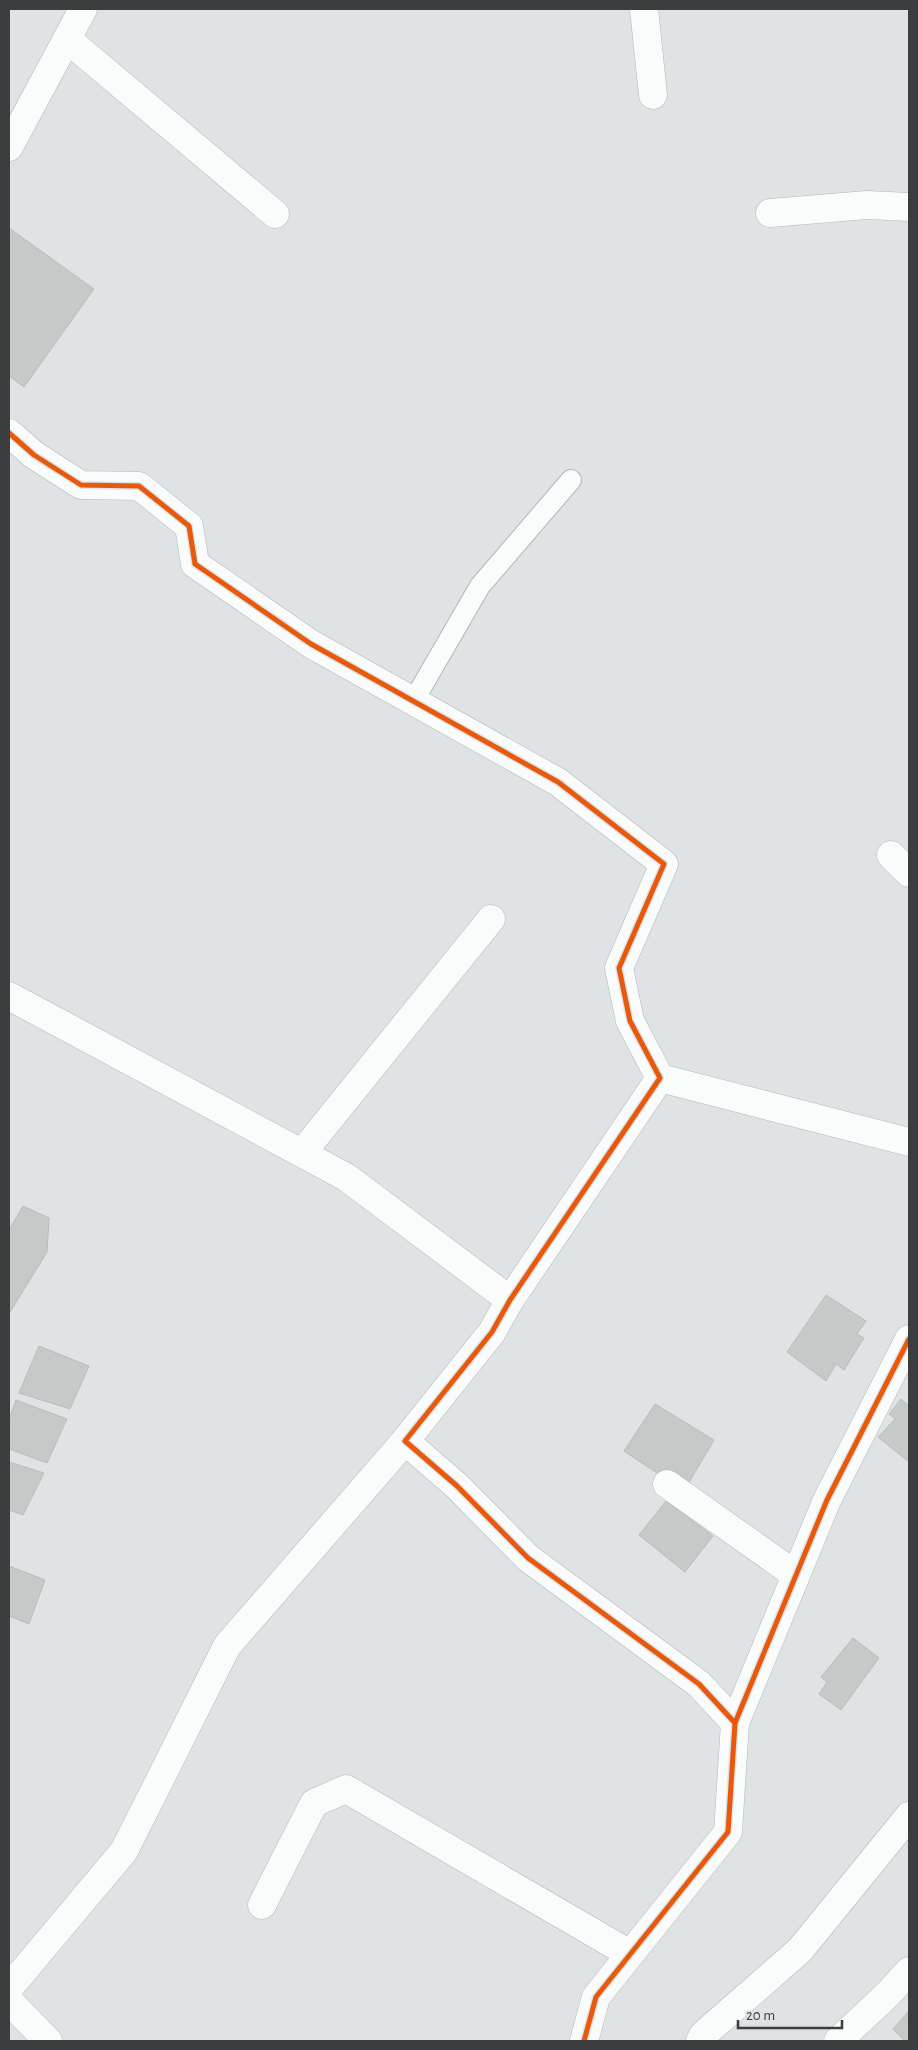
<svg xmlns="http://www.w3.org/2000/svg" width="918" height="2050" font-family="'Alegreya Sans',sans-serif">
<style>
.building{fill:#c7c8c8;stroke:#bbb}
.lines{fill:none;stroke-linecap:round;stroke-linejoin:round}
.lane-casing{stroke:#b3b6b7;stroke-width:22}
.street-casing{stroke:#b3b6b7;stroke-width:29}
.lane{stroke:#fafbfb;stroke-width:20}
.street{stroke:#fafbfb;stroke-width:28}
.cycleway-casing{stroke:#dee3e7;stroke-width:8}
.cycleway{stroke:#e8590c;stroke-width:5}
</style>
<rect width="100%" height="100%" fill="#e0e3e5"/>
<g class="building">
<path d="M9 228 94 289 24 387 9 376Z"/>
<path d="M23 1206 49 1218 47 1252 9 1314V1230Z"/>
<path d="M826 1295 866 1321 857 1334 864 1338 844 1370 836 1364 826 1381 787 1352Z"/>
<path d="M39 1346 89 1366 70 1409 19 1393Z"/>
<path d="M901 1399 909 1406V1462L878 1437 895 1419 889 1414Z"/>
<path d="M16 1400 67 1419 47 1463 9 1449V1420Z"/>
<path d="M655 1404 714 1440 684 1491 624 1451Z"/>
<path d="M9 1462 44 1473 23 1515 9 1510Z"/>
<path d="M666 1501 713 1536 685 1572 639 1535Z"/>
<path d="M9 1566 45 1580 29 1624 9 1616Z"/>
<path d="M853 1638 879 1658 841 1710 819 1694 827 1682 821 1677Z"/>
<path d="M909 2011V2041H905L893 2029Z"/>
</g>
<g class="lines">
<defs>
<path id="lane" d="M414 700 480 586 571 480"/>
<g id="street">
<path d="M644 9 653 95"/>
<path d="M67 39 275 214"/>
<path d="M9 147 83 9"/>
<path d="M770 213 867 205 909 207"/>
<path d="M9 433 34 455 81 485 139 486 189 526 195 564 311 644 558 782 664 864 619 968 630 1021 660 1078 510 1300 492 1332 405 1441 457 1486 528 1558 699 1684 735 1723"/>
<path d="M891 855 909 873"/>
<path d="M9 996 346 1177 510 1300"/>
<path d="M660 1078 909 1142"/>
<path d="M302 1153 491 919"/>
<path d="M667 1484 796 1575"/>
<path d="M262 1905 314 1803 346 1789 630 1954"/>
<path d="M9 1988 124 1851 227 1646 405 1441"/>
<path d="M9 2001 48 2041"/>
<path d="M584 2041 596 1997 728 1832 735 1723 827 1500 909 1339"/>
<path d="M700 2041 703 2035 800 1950 909 1816"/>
<path d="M838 2041 887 1995 909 1971"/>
</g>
</defs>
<use href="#lane" class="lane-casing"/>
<use href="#street" class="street-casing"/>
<use href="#lane" class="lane"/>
<use href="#street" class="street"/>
<defs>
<g id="cycleway">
<path d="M9 433 34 455 81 485 139 486 189 526 195 564 311 644 558 782 664 864 619 968 630 1021 660 1078 510 1300 492 1332 405 1441 457 1486 528 1558 699 1684 735 1723"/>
<path d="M584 2041 596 1997 728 1832 735 1723 827 1500 909 1339"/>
</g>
</defs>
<use href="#cycleway" class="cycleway-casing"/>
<use href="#cycleway" class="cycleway"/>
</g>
<rect width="918" height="2050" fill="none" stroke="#3b3d3f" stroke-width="20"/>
<path d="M738 2020v8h104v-8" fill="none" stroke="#3b3d3f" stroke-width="2.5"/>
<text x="746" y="2020" font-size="15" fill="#3b3d3f" stroke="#dee3e7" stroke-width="4" paint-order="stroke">20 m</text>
</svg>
